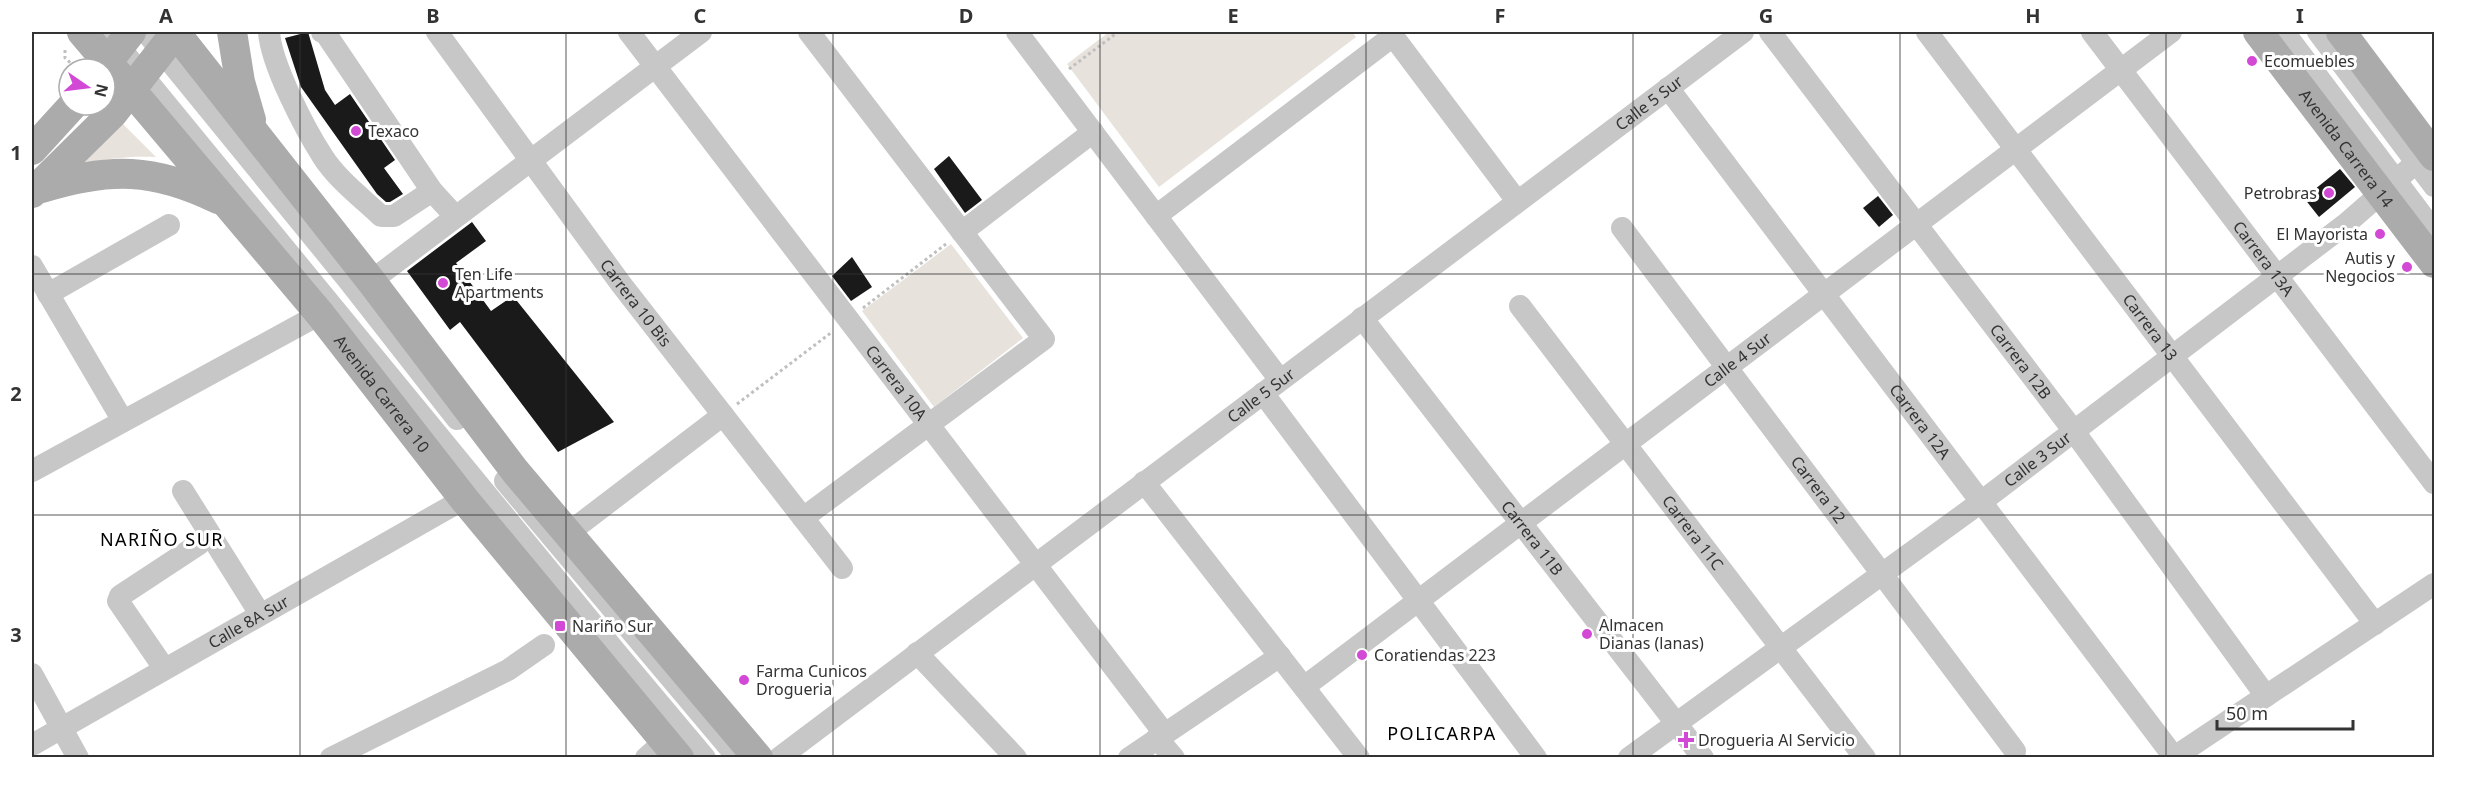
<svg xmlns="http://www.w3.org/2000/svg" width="2466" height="789" font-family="'Noto Sans',sans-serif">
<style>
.green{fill:#e8e2dd}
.building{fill:#1a1a1a}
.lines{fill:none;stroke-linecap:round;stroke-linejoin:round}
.path{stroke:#c0c0c0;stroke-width:3;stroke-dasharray:3 3;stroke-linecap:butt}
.minor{stroke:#c7c7c7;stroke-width:22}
.major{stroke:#ababab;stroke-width:30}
.grid{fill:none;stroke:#333;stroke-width:1.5;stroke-opacity:0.55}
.poi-dot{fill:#d249d6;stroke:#fff;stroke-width:2}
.labels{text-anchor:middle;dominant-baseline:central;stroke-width:6;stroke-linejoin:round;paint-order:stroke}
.poi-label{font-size:16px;fill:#333;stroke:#fff;text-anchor:start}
.street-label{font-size:16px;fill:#333;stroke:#fff}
.neighbourhood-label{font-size:18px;letter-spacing:1.5px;fill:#000;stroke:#fff}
.neatline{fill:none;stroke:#333;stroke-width:2}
.grid-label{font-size:20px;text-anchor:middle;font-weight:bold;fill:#333}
</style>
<rect width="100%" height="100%" fill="#fff"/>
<g class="green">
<path d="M1109 32H1352L1356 37 1159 187 1067 64Z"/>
<path d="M121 122 156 157C130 156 106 158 80 166Z"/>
<path d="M951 244 1023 338 934 407 862 311Z"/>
</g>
<g class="building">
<path d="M308 32 325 90 335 105 350 94 395 160 384 168 403 194 390 202H386L377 194 301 87 285 38Z"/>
<path d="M949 156 982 200 965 213 934 169Z"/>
<path d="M2340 169 2355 187 2319 217 2304 198Z"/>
<path d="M1878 196 1893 215 1879 227 1863 208Z"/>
<path d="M472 222 486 241 456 263 491 311 513 296 614 422 558 452 460 322 450 330 407 271Z"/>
<path d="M852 257 872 287 851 301 832 276Z"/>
</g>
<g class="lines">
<g class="path">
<path d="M65 50V58L77 69"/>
<path d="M1069 69 1118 32"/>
<path d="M863 308 946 244"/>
<path d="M737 404 832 332"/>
</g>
<g class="minor">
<path d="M107 32 615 651 705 758"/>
<path d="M146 32 349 281 457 419"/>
<path d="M269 32C271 64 305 129 323 157 337 179 362 198 381 216H394L432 191"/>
<path d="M322 32 326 34 432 191 455 216"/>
<path id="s1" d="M437 32 621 284 842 568"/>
<path id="s2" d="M629 32 1164 733"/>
<path d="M1017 32 1280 380"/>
<path d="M1390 32 1517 201"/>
<path id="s3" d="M1770 32 2073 430 2266 696"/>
<path id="s4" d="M1927 32 2375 624"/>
<path id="s5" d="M2092 32 2434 483"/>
<path d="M2284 32 2434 231"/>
<path d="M2318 32 2434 186"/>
<path id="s6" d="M1668 88 2174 757"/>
<path d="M1156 216 1393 36"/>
<path id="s7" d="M1622 228 2015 751"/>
<path d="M962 232 1093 132"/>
<path d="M32 266 123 421"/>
<path d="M371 281 701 32"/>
<path d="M48 294 169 225"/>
<path id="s8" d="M1520 306 1865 758"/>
<path id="s9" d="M1362 318 1703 758"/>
<path d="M1263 393 1536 758"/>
<path d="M32 471 320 314"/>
<path d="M505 481 738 758"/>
<path d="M1144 482 1359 758"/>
<path d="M183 491 260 614"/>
<path d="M803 518 1044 339 809 32"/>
<path d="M567 534 723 415"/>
<path d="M917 653 1016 758"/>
<path d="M164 668 118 601 120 596 199 544"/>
<path d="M32 674 78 758"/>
<path id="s10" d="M1304 687 2171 32"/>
<path d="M1157 738 1174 758"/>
<path id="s11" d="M32 745 464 499"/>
<path d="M331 758 508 670 544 645"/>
<path d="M646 758 665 741"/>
<path id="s12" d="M779 758 1743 32"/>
<path d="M1129 758 1280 656"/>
<path id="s13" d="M1629 758 1981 502 2347 223 2434 147"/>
<path d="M2173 758 2434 584"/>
</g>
<g class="major">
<path id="s14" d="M82 32 320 314 464 499 679 758"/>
<path d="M175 32 371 281 515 471 758 758"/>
<path d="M232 32 240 82 251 120"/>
<path id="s15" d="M2258 32 2434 263"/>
<path d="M2341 32 2434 156"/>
<path d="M102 69 131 32"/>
<path d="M32 150 73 105"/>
<path d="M42 188C110 167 154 168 218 199"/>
<path d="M32 193 113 113 176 32"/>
</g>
</g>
<path class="grid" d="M300 32V758M566 32V758M833 32V758M1100 32V758M1366 32V758M1633 32V758M1900 32V758M2166 32V758M32 274H2434M32 515H2434"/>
<g class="poi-dot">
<circle cx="2252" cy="61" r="6"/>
<circle cx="356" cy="131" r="6"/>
<circle cx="2329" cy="193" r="6"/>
<circle cx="2380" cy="234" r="6"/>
<circle cx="2407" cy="267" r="6"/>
<circle cx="443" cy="283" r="6"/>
<rect x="554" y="620" width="12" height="12" rx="3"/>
<circle cx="1587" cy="634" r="6"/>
<circle cx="1362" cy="655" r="6"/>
<circle cx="744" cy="680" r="6"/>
<path d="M1683 731h6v6h6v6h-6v6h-6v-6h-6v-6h6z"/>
</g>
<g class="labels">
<g class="poi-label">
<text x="2264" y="61">Ecomuebles</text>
<text x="368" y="131">Texaco</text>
<text x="2317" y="193" text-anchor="end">Petrobras</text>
<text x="2368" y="234" text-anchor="end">El Mayorista</text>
<text x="2395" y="258" text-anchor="end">Autis y<tspan x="2395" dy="18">Negocios</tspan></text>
<text x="455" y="274">Ten Life<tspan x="455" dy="18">Apartments</tspan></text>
<text x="1599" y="625">Almacen<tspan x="1599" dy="18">Dianas (lanas)</tspan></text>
<text x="572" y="626">Nariño Sur</text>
<text x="1374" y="655">Coratiendas 223</text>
<text x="756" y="671">Farma Cunicos<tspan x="756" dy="18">Drogueria</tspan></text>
<text x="1698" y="740">Drogueria Al Servicio</text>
</g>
<g class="street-label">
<text stroke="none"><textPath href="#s12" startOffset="1089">Calle 5 Sur</textPath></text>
<text stroke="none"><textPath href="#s15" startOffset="146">Avenida Carrera 14</textPath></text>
<text stroke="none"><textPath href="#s5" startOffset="284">Carrera 13A</textPath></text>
<text stroke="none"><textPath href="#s1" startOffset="336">Carrera 10 Bis</textPath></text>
<text stroke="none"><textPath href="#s4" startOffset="370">Carrera 13</textPath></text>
<text stroke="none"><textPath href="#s10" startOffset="543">Calle 4 Sur</textPath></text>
<text stroke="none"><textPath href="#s3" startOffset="414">Carrera 12B</textPath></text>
<text stroke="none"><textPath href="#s2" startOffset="441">Carrera 10A</textPath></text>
<text stroke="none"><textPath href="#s14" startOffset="470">Avenida Carrera 10</textPath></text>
<text stroke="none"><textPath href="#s12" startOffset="603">Calle 5 Sur</textPath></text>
<text stroke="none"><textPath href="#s6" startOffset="418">Carrera 12A</textPath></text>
<text stroke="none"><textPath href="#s13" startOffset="506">Calle 3 Sur</textPath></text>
<text stroke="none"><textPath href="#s7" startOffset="327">Carrera 12</textPath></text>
<text stroke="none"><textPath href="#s8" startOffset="285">Carrera 11C</textPath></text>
<text stroke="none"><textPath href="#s9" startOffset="278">Carrera 11B</textPath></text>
<text stroke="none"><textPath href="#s11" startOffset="249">Calle 8A Sur</textPath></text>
</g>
<g class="neighbourhood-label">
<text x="162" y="539">NARIÑO SUR</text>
<text x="1442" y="733">POLICARPA</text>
</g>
</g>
<rect width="2466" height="789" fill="none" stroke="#ffffff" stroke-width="66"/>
<g transform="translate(87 87) rotate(104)"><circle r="28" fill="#ffffff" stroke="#adadad" stroke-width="1.5"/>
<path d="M0-4.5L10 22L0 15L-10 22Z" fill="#d249d6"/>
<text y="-9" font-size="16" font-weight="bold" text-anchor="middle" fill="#333333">N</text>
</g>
<path d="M2217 720v9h136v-9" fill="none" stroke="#333333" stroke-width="3"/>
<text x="2226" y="720" font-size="18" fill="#333333" stroke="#ffffff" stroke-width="4.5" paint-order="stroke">50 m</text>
<rect x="33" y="33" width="2400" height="723" class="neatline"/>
<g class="grid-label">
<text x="166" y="23">A</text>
<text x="433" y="23">B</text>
<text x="700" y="23">C</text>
<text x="966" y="23">D</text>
<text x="1233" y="23">E</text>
<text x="1500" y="23">F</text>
<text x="1766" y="23">G</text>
<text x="2033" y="23">H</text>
<text x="2300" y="23">I</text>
<text x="16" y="160">1</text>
<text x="16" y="401">2</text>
<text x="16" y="642">3</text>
</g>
</svg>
